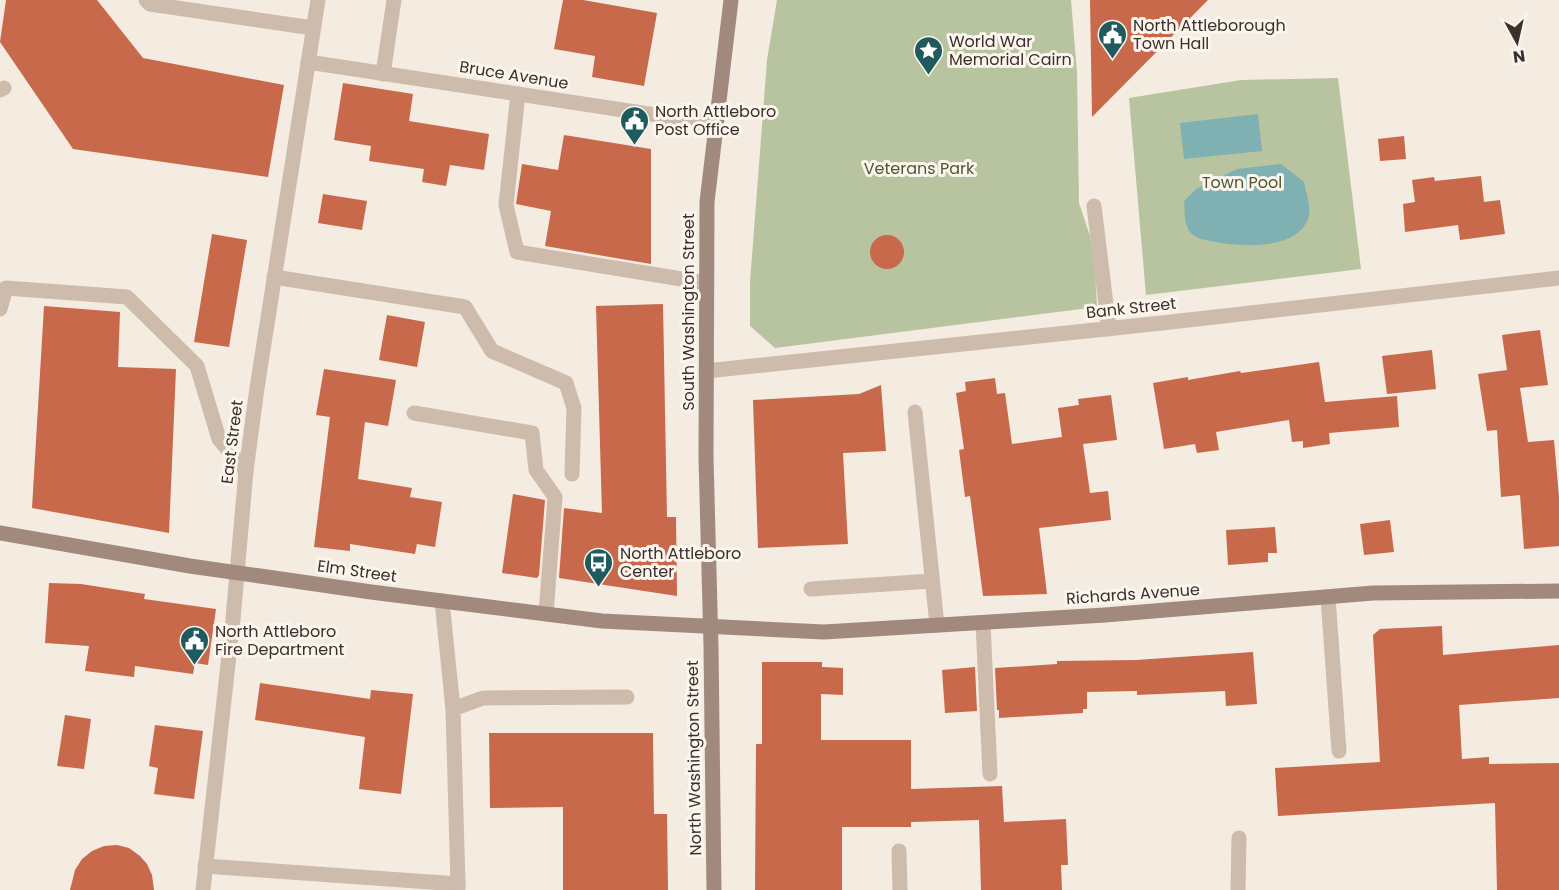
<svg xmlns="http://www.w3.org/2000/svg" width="1559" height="890" font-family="Poppins,sans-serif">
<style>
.green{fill:#b8c4a0}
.water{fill:#7fb0b2}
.building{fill:#c8694b}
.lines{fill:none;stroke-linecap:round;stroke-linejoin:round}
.lane{stroke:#cdbbac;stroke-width:15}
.street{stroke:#cdbbac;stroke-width:15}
.secondary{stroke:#a18a7d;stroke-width:15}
.labels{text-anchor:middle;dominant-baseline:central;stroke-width:6;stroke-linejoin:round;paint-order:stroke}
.poi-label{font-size:16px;fill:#3b302b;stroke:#fbf5ee;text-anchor:start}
.street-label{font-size:16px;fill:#3b302b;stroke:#fbf5ee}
.park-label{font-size:16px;fill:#4a5a2e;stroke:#fbf5ee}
</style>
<rect width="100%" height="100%" fill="#f4ebe1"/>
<g class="green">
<path d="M777 0H1071L1077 73 1079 203 1090 236 1095 271 1097 307 775 348 750 326V282L767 60Z"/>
<path d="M1338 78 1361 269 1146 295 1129 98 1241 80Z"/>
</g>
<g class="water">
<path d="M1258 114 1262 151 1184 159 1180 123Z"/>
<path d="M1281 164 1304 182C1306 192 1312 209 1308 219 1296 250 1243 247 1216 242 1206 240 1193 239 1188 229 1184 222 1185 209 1184 201L1196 189 1237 169Z"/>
</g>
<g class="building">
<path d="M6 0H97L143 58 284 85 268 177 73 149 0 42Z"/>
<path d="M563 0H583L657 13 644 86 592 77 595 56 554 49Z"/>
<path d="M1090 0H1208L1092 117Z"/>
<path d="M343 83 413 94 409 121 489 134 484 170 450 165 446 186 422 182 424 169 369 161 371 146 334 140Z"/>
<path d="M564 135 651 149V264L545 246 551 211 516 204 522 164 558 170Z"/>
<path d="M1404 136 1406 159 1380 161 1378 139Z"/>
<path d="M1481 176 1484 202 1500 200 1505 234 1460 240 1458 225 1405 232 1403 204 1415 202 1412 180 1434 177 1435 181Z"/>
<path d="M323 194 367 201 362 230 318 223Z"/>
<path d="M212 234 247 240 229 347 194 342Z"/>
<circle cx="887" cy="252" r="17"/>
<path d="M663 304 667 517H676L677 596 559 578 564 508 602 513 596 306Z"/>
<path d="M44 306 120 312 118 367 176 369 169 533 32 508Z"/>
<path d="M387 315 425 322 417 367 379 360Z"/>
<path d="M1540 330 1548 385 1520 388 1528 442 1554 440 1559 497V546L1524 549 1520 495 1501 497 1497 430 1487 431 1478 374 1507 370 1502 335Z"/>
<path d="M1432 350 1436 389 1387 394 1382 356Z"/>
<path d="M1319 362 1325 402 1397 396 1399 427 1329 433 1330 444 1303 448V441L1292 442 1289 420 1216 432 1219 450 1197 453 1195 444 1164 449 1153 383 1188 377V380L1240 371 1241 373Z"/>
<path d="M324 369 396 380 388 426 365 422 358 479 412 488 410 497 442 502 435 547 417 544 415 554 350 544V551L314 547 330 417 316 415Z"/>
<path d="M995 378 997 394 1005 393 1012 444 1062 437 1058 408 1079 405 1078 399 1111 395 1117 440 1083 444 1090 493 1108 491 1111 520 1039 528 1047 594 983 596 970 496 965 497 959 450 964 449 956 393 966 391 965 382Z"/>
<path d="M881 385 886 451 843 453 848 544 758 548 753 400 859 394Z"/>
<path d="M513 494 545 500 539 575 537 578 502 573Z"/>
<path d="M1390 520 1394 552 1364 555 1360 524Z"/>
<path d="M1275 527 1277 553H1268V562L1228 565 1226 530Z"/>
<path d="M49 583 81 584 145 594 144 599 216 609 208 665 195 663 193 674 135 666 134 677 85 671 89 646 45 643Z"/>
<path d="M1442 626 1443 655 1559 645V698L1459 705 1462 759 1489 757V764L1559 763V890H1497L1495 803 1278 816 1275 768 1380 762 1373 635 1380 629Z"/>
<path d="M1253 652 1257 704 1226 706 1225 691 1137 695V691L1087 692V709H1083V713L999 718V710H997L995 668 1057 664V661L1136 660Z"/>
<path d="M762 662H822V667L843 668V695L821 694V740H911V789L1002 786 1004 822 1066 819 1068 865H1061L1062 890H981L979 820 911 822V827H842V890H755L756 744H762Z"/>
<path d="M975 667 977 711 945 713 942 670Z"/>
<path d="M260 683 370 699 371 690 413 694 401 794 359 789 365 737 255 720Z"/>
<path d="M65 715 91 719 84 769 57 766Z"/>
<path d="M155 725 203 731 194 799 154 794 158 768 149 766Z"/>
<path d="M489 733H653L654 814H667L668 890H563V807L490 808Z"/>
<path d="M117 845 129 848 140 856 147 864 152 875 154 890H70L75 870 82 859 92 851 104 846Z"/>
</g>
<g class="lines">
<g class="lane">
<path d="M146 0 150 4 313 28"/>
<path d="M383 74 394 0"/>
<path d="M0 90 4 88"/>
<path d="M518 94 506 205 517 252 706 283"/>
<path d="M1094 206 1109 329"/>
<path d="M274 277 465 307 492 351 566 383 574 408 572 474"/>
<path d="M0 309 6 288 127 297 197 366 219 439 246 471"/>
<path d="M915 412 937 625"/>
<path d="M414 413 532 433 536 470 555 497 546 614"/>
<path d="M811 589 932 581"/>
<path d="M1328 597 1339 751"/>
<path d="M442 601 453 709"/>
<path d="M983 623 990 774"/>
<path d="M899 851 900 890"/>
<path d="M205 866 458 884V890"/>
<path d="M458 884 453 709 483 698 627 697"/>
<path d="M1238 890 1239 838"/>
</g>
<g class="street">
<path d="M308 62 715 124"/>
<path d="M706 371 1162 323 1559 278"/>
<path d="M203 890 233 619 246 471 257 388 318 0"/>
</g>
<g class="secondary">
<path d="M0 533 190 566 371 592 602 621 824 632 1105 615 1373 593 1559 591"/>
<path d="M714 890 711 646 706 458 707 202 731 0"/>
</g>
</g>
<defs>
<symbol id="civic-pin" viewBox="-11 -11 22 30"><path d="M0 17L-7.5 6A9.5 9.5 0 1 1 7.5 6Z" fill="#1f5a5e" stroke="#fbf5ee"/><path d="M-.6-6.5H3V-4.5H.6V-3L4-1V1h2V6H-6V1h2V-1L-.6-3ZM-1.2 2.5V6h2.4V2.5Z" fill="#fff"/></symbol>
<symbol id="sight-pin" viewBox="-11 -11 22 30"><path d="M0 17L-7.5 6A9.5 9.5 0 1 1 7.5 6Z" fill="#1f5a5e" stroke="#fbf5ee"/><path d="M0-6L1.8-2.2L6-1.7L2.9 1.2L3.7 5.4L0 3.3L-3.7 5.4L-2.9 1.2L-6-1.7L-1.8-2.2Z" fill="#fff"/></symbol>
<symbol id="bus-pin" viewBox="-11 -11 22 30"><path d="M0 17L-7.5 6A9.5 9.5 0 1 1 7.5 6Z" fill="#1f5a5e" stroke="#fbf5ee"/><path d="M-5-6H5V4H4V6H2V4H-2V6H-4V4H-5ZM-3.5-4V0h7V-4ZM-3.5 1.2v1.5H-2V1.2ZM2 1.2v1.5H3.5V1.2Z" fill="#fff"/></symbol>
</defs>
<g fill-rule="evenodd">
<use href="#civic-pin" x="1096" y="18" width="33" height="45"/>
<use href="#sight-pin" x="912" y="34" width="33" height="45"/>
<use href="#civic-pin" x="618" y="104" width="33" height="45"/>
<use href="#bus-pin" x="582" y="546" width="33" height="45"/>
<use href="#civic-pin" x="178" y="624" width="33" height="45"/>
</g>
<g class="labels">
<g class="poi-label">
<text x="1133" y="25">North Attleborough<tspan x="1133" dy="18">Town Hall</tspan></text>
<text x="949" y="41">World War<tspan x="949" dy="18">Memorial Cairn</tspan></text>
<text x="655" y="111">North Attleboro<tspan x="655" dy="18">Post Office</tspan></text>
<text x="620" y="553">North Attleboro<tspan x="620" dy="18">Center</tspan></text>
<text x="215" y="631">North Attleboro<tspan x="215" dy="18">Fire Department</tspan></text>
</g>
<g class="street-label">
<text transform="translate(514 75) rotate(9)">Bruce Avenue</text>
<text transform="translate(1131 308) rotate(-6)">Bank Street</text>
<text transform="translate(688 312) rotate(-90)">South Washington Street</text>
<text transform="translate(232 442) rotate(-83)">East Street</text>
<text transform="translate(357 571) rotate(8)">Elm Street</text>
<text transform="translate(1133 594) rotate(-4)">Richards Avenue</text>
<text transform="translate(694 758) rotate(-91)">North Washington Street</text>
</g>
<g class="park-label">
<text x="919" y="168">Veterans Park</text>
<text x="1242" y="182">Town Pool</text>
</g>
</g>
<g transform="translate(1517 42) rotate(172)" stroke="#fbf5ee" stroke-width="4.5" paint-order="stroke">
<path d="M0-4.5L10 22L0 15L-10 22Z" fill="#3b302b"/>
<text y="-9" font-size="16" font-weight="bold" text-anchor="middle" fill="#3b302b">N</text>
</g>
</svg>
